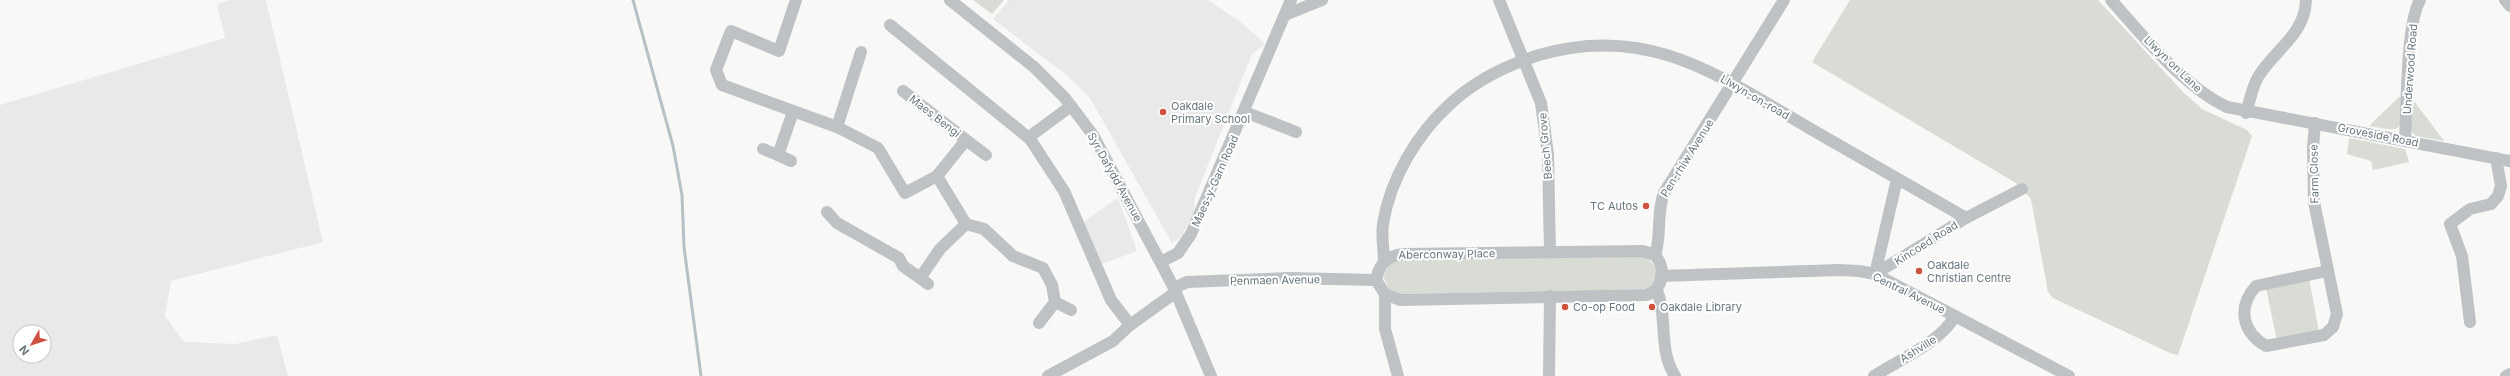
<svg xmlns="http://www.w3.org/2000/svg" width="2510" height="376" font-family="Inter,sans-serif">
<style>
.built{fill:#e9e9e9;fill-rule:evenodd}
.green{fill:#d8dcd5}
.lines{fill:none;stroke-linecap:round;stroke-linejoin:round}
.stream{stroke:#b5c1c4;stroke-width:3}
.minor{stroke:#bec2c5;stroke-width:12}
.poi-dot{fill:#cf513f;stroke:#fff;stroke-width:1.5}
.labels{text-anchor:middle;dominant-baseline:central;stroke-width:4;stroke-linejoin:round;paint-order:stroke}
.street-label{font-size:11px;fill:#66767d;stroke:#fff}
.poi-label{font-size:11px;fill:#66767d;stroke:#fff;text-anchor:start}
</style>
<rect width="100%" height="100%" fill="#f8f8f6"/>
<g class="built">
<path d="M229 0H266L323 242 171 281 165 316 184 342 235 344 277 335 288 376H0V105L225 38 217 4ZM20 332H44V356H20Z"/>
<path d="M1009 0H1208L1242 23 1265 44 1252 54 1194 200 1195 212 1181 237 1172 243 1090 98 1069 77 993 19Z"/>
<path d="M1118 198 1137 251 1099 265 1082 223Z"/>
</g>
<g class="green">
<path d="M973 0H1004L992 14Z"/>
<path d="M1850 0H2098L2183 92 2202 109 2247 130 2252 136 2178 355 2170 353 2053 298 2048 292 2031 199 2016 183 1812 62Z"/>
<path d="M2399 97 2403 99C2401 133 2402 132 2369 126Z"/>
<path d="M2411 97 2444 141 2416 136 2410 130Z"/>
<path d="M2349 138 2405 149 2409 162 2373 170 2371 161 2347 154Z"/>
<path d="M1641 255C1653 261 1656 266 1657 279L1648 289 1399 294 1390 291 1383 276 1390 263 1400 259Z"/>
<path d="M2309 278 2319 332 2277 341 2266 288Z"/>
</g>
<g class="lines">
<path class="stream" d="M633 0 673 146 682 195 684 247 701 376"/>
<g class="minor">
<path d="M796 0 779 51 731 31 716 70 722 85 837 127 878 148 905 193 937 176 966 224"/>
<path d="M950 0 1034 67 1065 98 1093 135 1174 288 1211 376"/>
<path d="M1499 0 1541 103 1548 154 1550 252"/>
<path d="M2111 0C2144 37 2183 86 2227 107L2510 161"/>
<path d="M2505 0 2510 6"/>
<path d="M1285 15 1322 0"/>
<path d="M890 25 1030 139 1064 191 1111 300 1130 325"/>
<path d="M903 91 966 140 937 176"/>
<path d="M1245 112 1296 132"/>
<path d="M2246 113C2250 101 2252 87 2258 77 2275 49 2305 35 2306 0"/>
<path d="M2315 123 2313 147 2314 202 2337 314 2333 327 2324 335 2266 346C2242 332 2237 307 2256 286L2327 271"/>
<path d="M837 127 861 52"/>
<path d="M1029 137 1071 106"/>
<path d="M2405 139C2407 108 2406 24 2420 0"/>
<path d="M966 140 986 155"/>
<path d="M763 149 778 155"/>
<path d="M791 161 778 155 793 112"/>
<path d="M1897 179 1875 274 1966 218 2022 189"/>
<path d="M827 212 837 223 899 258 903 266 920 278"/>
<path d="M966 224 984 229 1013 256 1043 268 1052 285 1055 302 1039 323"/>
<path d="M1643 251 1655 255C1666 268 1664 290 1646 295L1400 300 1385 294 1376 280C1379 264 1387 255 1404 254Z"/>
<path d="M1655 255C1662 235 1656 213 1664 193L1784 0"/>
<path d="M1161 262 1178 253 1191 234 1291 0"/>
<path d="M1384 262C1384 250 1381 236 1383 224 1390 179 1417 134 1450 104 1475 81 1507 65 1539 55 1648 23 1718 75 1809 128 1861 158 1913 188 1966 218"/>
<path d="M1661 276 1839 270 1859 271 1875 274 2069 376"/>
<path d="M928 284 920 278 940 249 966 224"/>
<path d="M1174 288 1187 282 1289 278 1376 280"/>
<path d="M1657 290C1668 318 1658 350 1675 376"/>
<path d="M1385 294V329L1398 376"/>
<path d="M1055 302 1071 310"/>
<path d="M2470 322 2462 256 2450 224 2470 209 2491 204 2498 196 2501 186 2496 158"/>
<path d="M1048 376 1113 341 1130 325 1176 292"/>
<path d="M1549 376 1550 296"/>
<path d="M1874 376C1899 360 1941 342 1955 316"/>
<path d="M2506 376 2510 374"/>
</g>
</g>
<g class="poi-dot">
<circle cx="1163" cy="112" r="4"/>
<circle cx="1646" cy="206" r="4"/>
<circle cx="1919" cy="271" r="4"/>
<circle cx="1565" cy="307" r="4"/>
<circle cx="1652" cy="307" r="4"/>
</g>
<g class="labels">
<g class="street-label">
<text transform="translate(2173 64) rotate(44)">Llwyn on Lane</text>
<text transform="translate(2410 69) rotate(-86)">Underwood Road</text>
<text transform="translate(1755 97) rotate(30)">Llwyn-on-road</text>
<text transform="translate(935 116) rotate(38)">Maes Bengi</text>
<text transform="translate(2378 135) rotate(11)">Groveside Road</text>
<text transform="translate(1545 146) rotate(-95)">Beech Grove</text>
<text transform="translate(1687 158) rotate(-58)">Pen-rhiw Avenue</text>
<text transform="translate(2314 174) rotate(-91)">Farm Close</text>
<text transform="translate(1115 177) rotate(61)">Syr Dafydd Avenue</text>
<text transform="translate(1215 181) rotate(-66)">Maes-y-Garn Road</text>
<text transform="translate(1926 243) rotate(-32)">Kincoed Road</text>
<text transform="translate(1447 254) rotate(-1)">Aberconway Place</text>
<text transform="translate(1275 280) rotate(-1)">Penmaen Avenue</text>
<text transform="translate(1909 293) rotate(26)">Central Avenue</text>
<text transform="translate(1918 349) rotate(-32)">Ashville</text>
</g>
<g class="poi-label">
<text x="1171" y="106">Oakdale<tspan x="1171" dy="13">Primary School</tspan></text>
<text x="1638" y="206" text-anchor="end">TC Autos</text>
<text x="1927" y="265">Oakdale<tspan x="1927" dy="13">Christian Centre</tspan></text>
<text x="1573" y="307">Co-op Food</text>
<text x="1660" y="307">Oakdale Library</text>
</g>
</g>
<g transform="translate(32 344) rotate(231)"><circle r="19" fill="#ffffff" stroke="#c2c8cb"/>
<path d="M0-3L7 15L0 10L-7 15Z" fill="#cf513f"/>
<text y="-6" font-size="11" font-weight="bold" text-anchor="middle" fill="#66767d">N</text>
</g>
</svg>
